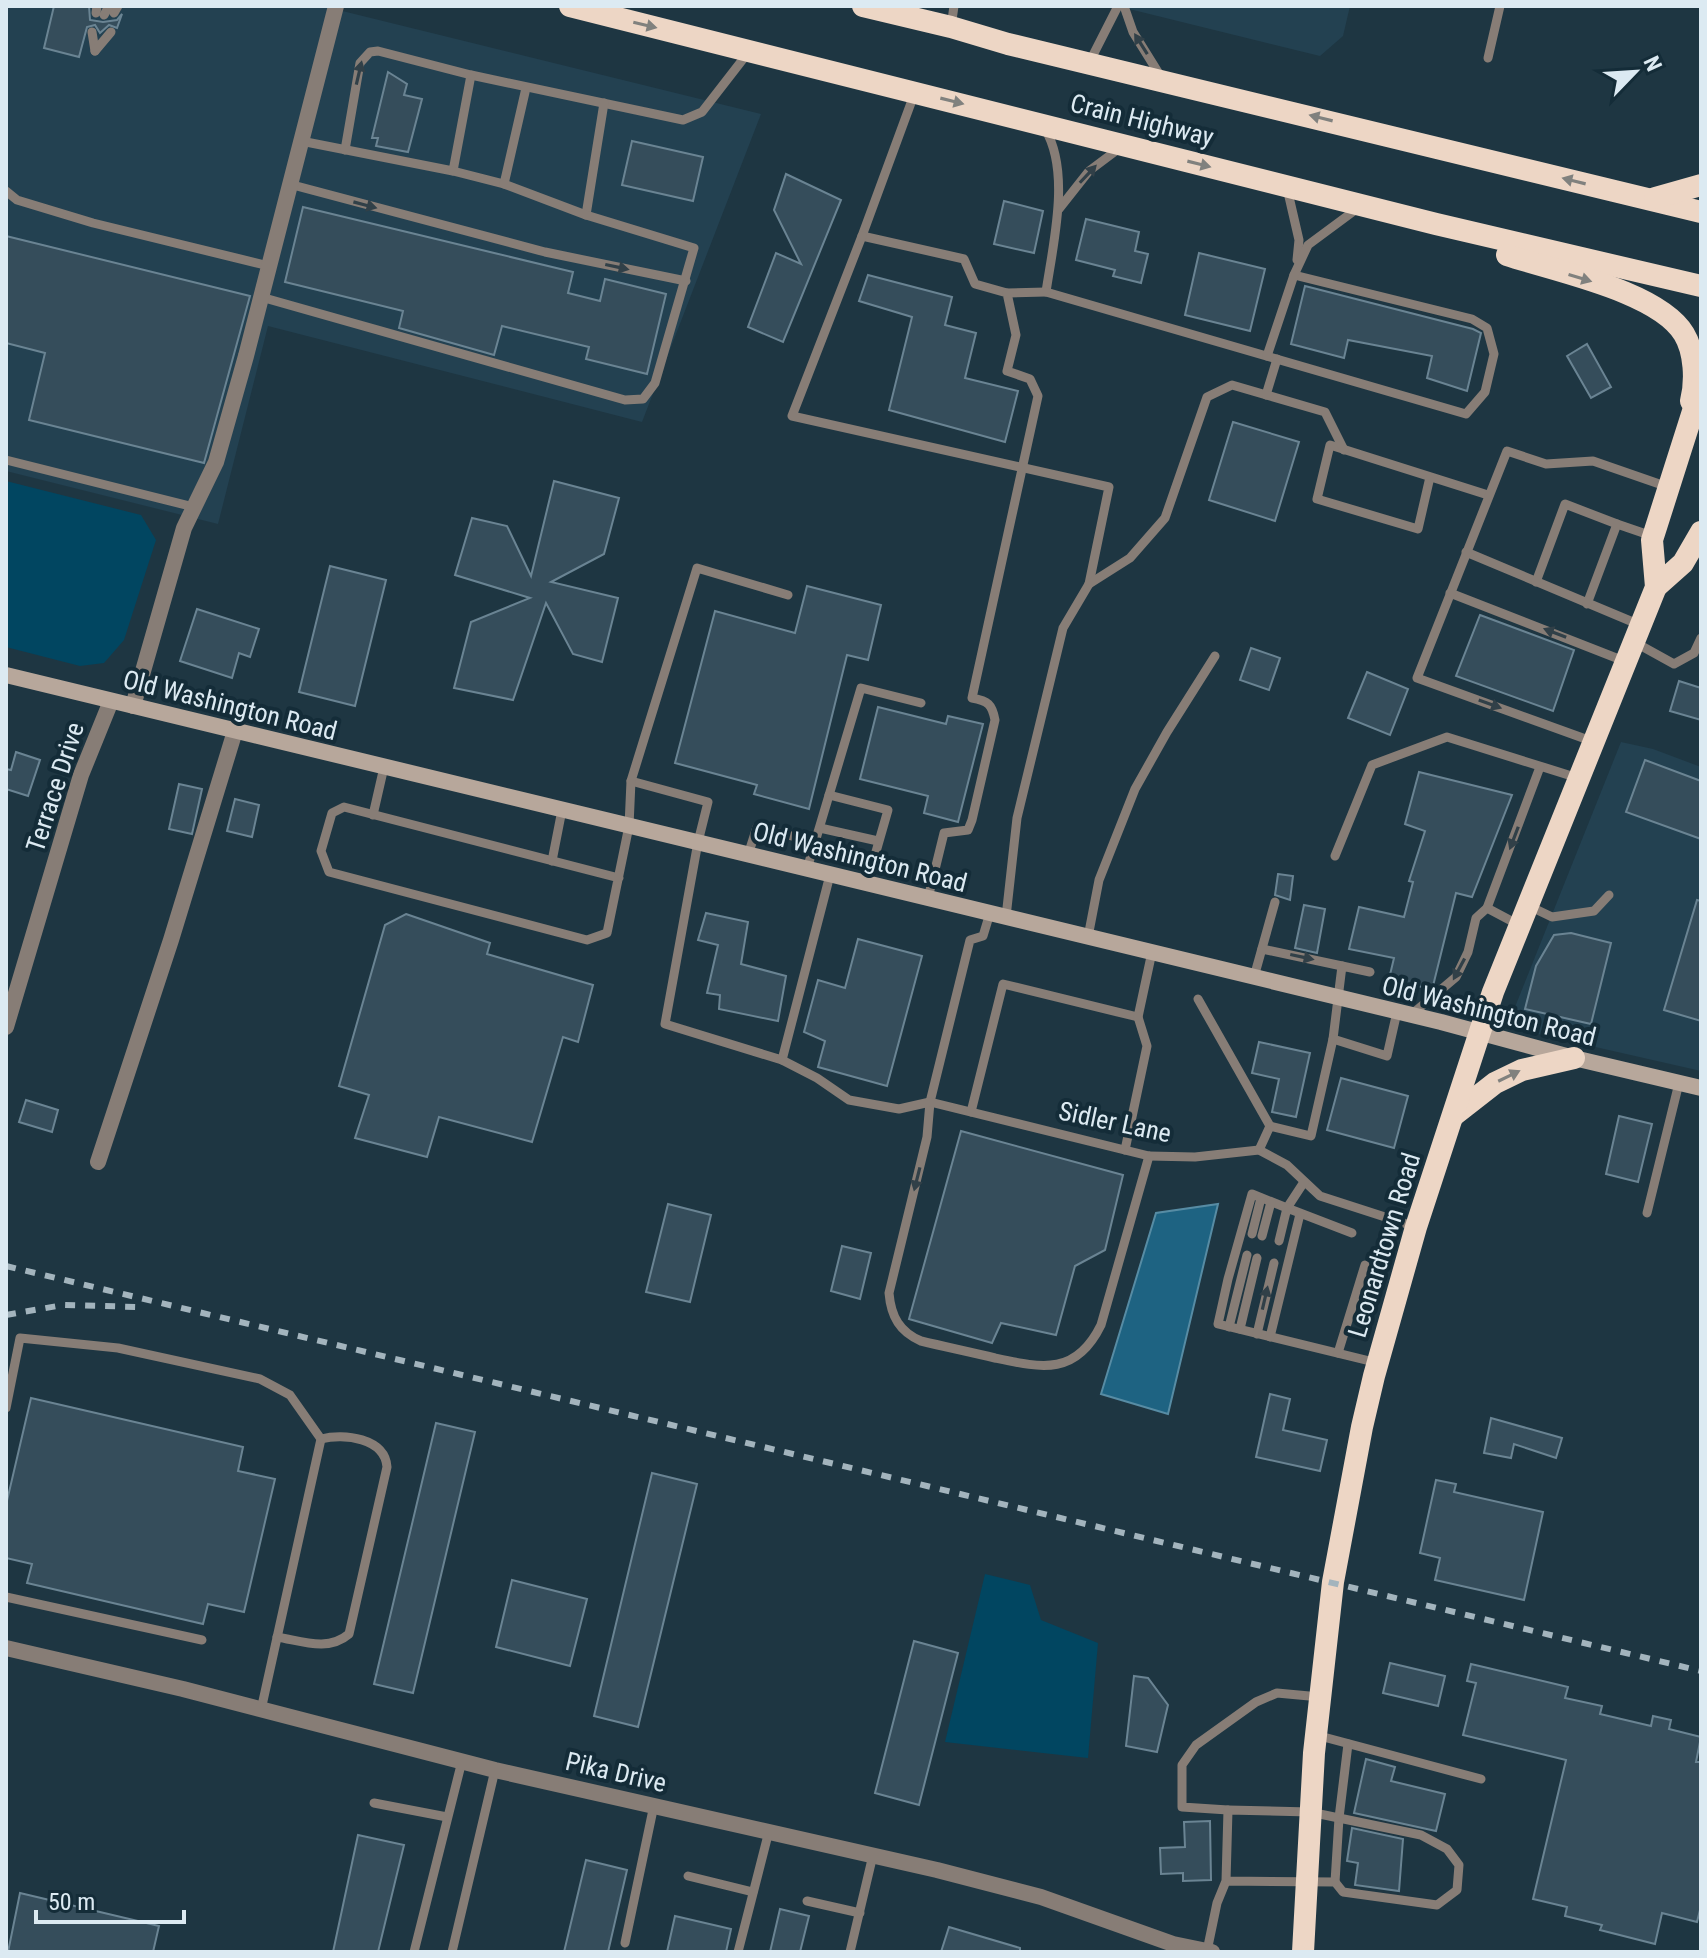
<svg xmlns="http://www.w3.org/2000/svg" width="1707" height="1958" font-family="'Roboto Condensed',sans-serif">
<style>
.built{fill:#234151}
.green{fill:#014661}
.water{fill:#1e6382;stroke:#578ca4;stroke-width:2}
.building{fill:#354d5b;stroke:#6a8493;stroke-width:2}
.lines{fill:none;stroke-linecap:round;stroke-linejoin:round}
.service{stroke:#877d76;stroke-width:9}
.minor{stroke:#877d76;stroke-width:16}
.secondary{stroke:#b7a79b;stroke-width:16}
.trunk{stroke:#edd6c5;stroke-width:22}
.rail{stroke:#a3b4bd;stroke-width:6;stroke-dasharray:10 10;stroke-linecap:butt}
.oneway{fill:#80817e}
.oneway2{fill:#314048}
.labels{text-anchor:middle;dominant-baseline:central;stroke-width:8;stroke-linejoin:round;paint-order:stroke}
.street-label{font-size:26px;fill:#dceaf2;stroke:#142c38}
</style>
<rect width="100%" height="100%" fill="#1e3642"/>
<g class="built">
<path d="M6 6H322L761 114 642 422 268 326 218 524 6 471Z"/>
<path d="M1117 6H1350L1343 36 1320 56Z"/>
<path d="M1621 742 1653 749 1701 767V1071L1507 1027Z"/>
</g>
<g class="green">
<path d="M6 481 141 515 156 540 124 640 104 663 80 666 6 647Z"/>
<path d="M985 1574 1030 1585 1041 1620 1098 1643 1088 1758 945 1742Z"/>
</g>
<path class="water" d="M1218 1204 1168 1414 1101 1394 1156 1213Z"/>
<g class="building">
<path d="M54 6H89L90 20 103 22 117 20 122 14 117 28 109 25 100 33 95 25 87 27 79 57 44 48Z"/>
<path d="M388 72 407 84 404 95 422 99 408 152 376 146 378 138H372Z"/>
<path d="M632 141 703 157 693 201 622 185Z"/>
<path d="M786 174 841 200 783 342 748 327 776 253 801 264 774 210Z"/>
<path d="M1004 201 1043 211 1034 253 994 244Z"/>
<path d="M303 207 573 272 568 293 600 301 605 279 666 294 647 374 586 359 589 347 502 326 494 355 399 328 403 311 285 282Z"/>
<path d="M1086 219 1139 232 1135 251 1148 254 1141 283 1113 276 1115 270 1076 260Z"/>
<path d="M6 236 250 296 204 463 29 420 45 353 6 343Z"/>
<path d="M1199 253 1265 269 1250 331 1185 315Z"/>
<path d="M868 275 952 297 945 325 976 333 965 378 1018 391 1005 442 889 410 912 317 859 301Z"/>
<path d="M1305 286 1473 329 1481 333 1467 391 1427 378 1432 356 1348 340 1344 358 1291 344Z"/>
<path d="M1587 344 1611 387 1591 398 1567 356Z"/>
<path d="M1233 422 1299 442 1275 521 1209 500Z"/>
<path d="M554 481 619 498 604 554 551 582 618 598 602 662 573 654 546 603 513 700 454 688 471 622 530 598 455 575 472 518 507 526 531 576Z"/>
<path d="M330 566 386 580 355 706 299 692Z"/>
<path d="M807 586 881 605 868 660 847 655 809 809 754 794 757 785 675 763 715 611 795 633Z"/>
<path d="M197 609 259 629 250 657 239 653 232 678 180 661Z"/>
<path d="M1480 615 1574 650 1553 711 1456 676Z"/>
<path d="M1251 648 1280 658 1269 690 1240 680Z"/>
<path d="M1367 672 1408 689 1390 735 1348 718Z"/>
<path d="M1679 681 1701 688V720L1670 711Z"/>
<path d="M878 707 946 724 948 716 983 724 958 822 924 813 928 796 860 779Z"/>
<path d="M16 752 40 760 28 796 6 789V769L11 770Z"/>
<path d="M1645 760 1701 781V839L1626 812Z"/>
<path d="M1419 772 1512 795 1472 897 1456 893 1433 986 1430 989 1389 979 1394 958 1349 949 1359 907 1404 917 1413 882 1409 881 1425 831 1405 824Z"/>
<path d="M179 784 202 789 192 834 169 829Z"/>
<path d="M235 799 259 805 252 837 227 831Z"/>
<path d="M1278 874 1293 876 1290 900 1275 895Z"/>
<path d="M1697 900 1701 901V1021L1664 1010Z"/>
<path d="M1304 905 1325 909 1317 953 1295 948Z"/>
<path d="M706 913 748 922 741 964 786 976 778 1021 719 1009 720 995 707 993 718 945 698 940Z"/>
<path d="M406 914 490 943 487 954 593 985 578 1042 563 1037 532 1142 439 1117 427 1157 355 1138 369 1095 339 1086 385 925Z"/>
<path d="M1571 933 1611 943 1591 1024 1525 1009 1536 966 1554 935Z"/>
<path d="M858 939 922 956 887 1086 818 1067 825 1041 804 1032 818 980 845 988Z"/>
<path d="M1259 1042 1310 1053 1296 1117 1272 1112 1279 1079 1252 1073Z"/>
<path d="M1341 1078 1408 1096 1394 1148 1327 1130Z"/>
<path d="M26 1100 58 1110 52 1132 19 1122Z"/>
<path d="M1619 1116 1652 1124 1638 1182 1606 1174Z"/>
<path d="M961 1131 1123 1175 1105 1250 1075 1266 1056 1335 1001 1323 992 1343 909 1319Z"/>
<path d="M668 1204 711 1215 690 1302 646 1292Z"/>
<path d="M842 1246 871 1253 860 1299 831 1291Z"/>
<path d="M1270 1394 1290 1399 1283 1430 1327 1440 1320 1471 1256 1457Z"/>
<path d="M31 1398 243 1447 238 1471 275 1479 244 1612 208 1604 203 1624 27 1583 32 1564 6 1558V1505Z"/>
<path d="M1491 1418 1562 1438 1556 1458 1514 1444 1511 1458 1484 1453Z"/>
<path d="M436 1423 475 1432 413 1693 374 1684Z"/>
<path d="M652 1473 697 1484 638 1727 594 1716Z"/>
<path d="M1436 1480 1456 1484 1454 1492 1543 1512 1524 1600 1435 1580 1440 1558 1420 1553Z"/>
<path d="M512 1580 587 1599 570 1666 496 1647Z"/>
<path d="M914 1641 958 1653 919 1805 875 1793Z"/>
<path d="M1390 1663 1445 1676 1438 1706 1383 1693Z"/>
<path d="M1471 1664 1568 1687 1565 1698 1602 1706 1600 1714 1651 1726 1653 1716 1671 1720 1669 1729 1701 1737 1696 1762H1701V1906L1697 1922 1662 1913 1655 1944 1600 1930 1602 1925 1565 1916 1567 1907 1533 1899 1566 1760 1463 1735 1476 1683 1467 1681Z"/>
<path d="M1134 1676 1148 1678 1168 1705 1157 1752 1126 1746Z"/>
<path d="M1366 1759 1395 1767 1391 1781 1445 1794 1436 1831 1354 1813Z"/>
<path d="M1210 1821 1211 1880 1183 1881V1873L1161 1874 1160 1848 1185 1847 1184 1822Z"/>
<path d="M1352 1828 1403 1839 1399 1891 1355 1885 1358 1863 1347 1861Z"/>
<path d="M358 1835 404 1845 378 1952H333Z"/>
<path d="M586 1860 627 1870 608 1952H564Z"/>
<path d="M20 1893 159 1926 153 1952H8Z"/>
<path d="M780 1909 809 1916 800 1952H770Z"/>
<path d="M675 1916 731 1929 726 1952H667Z"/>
<path d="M949 1927 1020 1948V1952H941Z"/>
</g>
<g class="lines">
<g class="service">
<path d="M1124 6 1133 32 1161 77"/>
<path d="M96 13 97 6"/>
<path d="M114 13 118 6"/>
<path d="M104 15 109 6"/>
<path d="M951 27 954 6"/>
<path d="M92 32 95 51"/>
<path d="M95 51 111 32"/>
<path d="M1488 58 1500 6"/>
<path d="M1089 63 1118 6"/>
<path d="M915 92 862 236 964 259 975 284 1007 293 1016 335 1007 371 1030 379 1038 396 972 698C988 701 992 704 995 720L972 820 968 830 944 833 928 898"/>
<path d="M1045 129C1071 172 1053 244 1046 292L1466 414 1485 392 1494 354 1487 328 1472 319 1294 275"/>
<path d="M301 141 453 171 471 75 683 120 702 112 747 54"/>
<path d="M345 150 360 63 370 52 378 51 471 75"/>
<path d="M453 171 504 184 526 88"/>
<path d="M289 184 545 252 686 281"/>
<path d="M1287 188 1299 240 1297 260"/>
<path d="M6 191 17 200 93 223 269 266"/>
<path d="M1059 209 1089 171 1121 147"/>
<path d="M586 215 604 103"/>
<path d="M862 236 792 416 1109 487 1089 584"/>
<path d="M1007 293 1046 292"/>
<path d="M261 297 625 400 643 399 655 383 694 248 586 215 504 184"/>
<path d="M1267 356 1294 275 1308 245 1358 208"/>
<path d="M1266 395 1277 359"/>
<path d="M6 460 194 507"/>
<path d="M1430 477 1418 529 1317 499 1330 445 1488 495"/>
<path d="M1617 524 1652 536"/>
<path d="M1466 552 1640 625"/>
<path d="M1536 582 1565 504 1617 524 1587 604"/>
<path d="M1450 593 1624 661"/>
<path d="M1636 643 1674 664 1694 653 1701 638"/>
<path d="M1594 742 1417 678 1507 451 1546 464 1593 461 1668 487"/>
<path d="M631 781 708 802 698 842 665 1024 782 1060 830 875"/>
<path d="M829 795 888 810 867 883"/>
<path d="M373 815 384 767"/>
<path d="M820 828 878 841"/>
<path d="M748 855 757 827 815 842"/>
<path d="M1335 856 1372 765 1447 737 1578 778"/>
<path d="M552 861 562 810"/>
<path d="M807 869 861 688 921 703"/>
<path d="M619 878 344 807 332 813 321 851 329 872 587 940 607 933 629 826 631 781 697 568 788 595"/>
<path d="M1529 906 1552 917 1594 911 1609 895"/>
<path d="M1487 908 1519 925"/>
<path d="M990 913 983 936 970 940 930 1102 927 1137 889 1293C891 1317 900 1332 921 1341 946 1347 970 1352 995 1358 1042 1368 1076 1376 1101 1325L1149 1156"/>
<path d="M1006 917 1017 818 1063 628 1089 584 1130 558 1165 518 1207 397 1232 385 1325 412 1344 450"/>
<path d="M1088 937 1099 880 1135 789 1167 732 1215 656"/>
<path d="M1262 949 1342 966"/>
<path d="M1370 972 1342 966 1333 1039 1387 1056 1397 1012"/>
<path d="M1254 977 1275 902"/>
<path d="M1198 999 1270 1126"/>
<path d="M1411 1015 1456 977 1468 952 1476 918 1487 908 1540 767"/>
<path d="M782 1060 817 1078 849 1100 899 1109 930 1102 1149 1156 1195 1157 1259 1150 1287 1165 1320 1196 1416 1227"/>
<path d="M971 1112 1003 984 1138 1017 1152 952"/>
<path d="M1125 1150 1147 1046 1138 1017"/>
<path d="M1259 1150 1270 1126 1311 1136 1333 1039"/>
<path d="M1304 1182 1287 1208 1252 1194 1228 1279 1218 1324 1378 1363"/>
<path d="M1647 1213 1679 1083"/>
<path d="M1252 1234 1261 1198"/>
<path d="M1262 1236 1271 1202"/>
<path d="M1279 1241 1287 1208 1352 1233"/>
<path d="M1229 1327 1247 1255"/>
<path d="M1240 1329 1257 1258"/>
<path d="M1257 1334 1274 1263"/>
<path d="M1270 1337 1300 1214"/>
<path d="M1338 1353 1365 1265"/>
<path d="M6 1408 20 1338 118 1348 260 1379 290 1395 321 1439 261 1710"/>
<path d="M6 1597 202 1640"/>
<path d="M277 1637C302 1641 328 1652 349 1634L387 1467C385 1438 344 1433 321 1439"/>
<path d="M1316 1735 1481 1779"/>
<path d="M374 1803 447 1817"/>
<path d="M1228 1810 1182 1807V1765L1196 1745 1256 1702 1277 1693 1320 1697"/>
<path d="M688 1876 753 1892"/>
<path d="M1335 1882 1339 1818 1348 1744"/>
<path d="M807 1901 860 1913"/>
<path d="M625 1943 654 1805"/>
<path d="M1207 1951 1217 1903 1226 1881 1228 1810 1310 1812 1421 1835 1447 1849 1459 1865 1457 1890 1437 1905 1343 1892 1335 1882 1226 1881"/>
<path d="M414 1952 462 1761"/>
<path d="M452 1952 495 1770"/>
<path d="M738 1952 769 1831"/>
<path d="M850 1952 873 1855"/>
</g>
<g class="minor">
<path d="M133 706 184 528 216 462 246 356 336 6"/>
<path d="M6 1027 81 775 111 701"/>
<path d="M98 1162 171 940 235 731"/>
<path d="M6 1648 183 1689 495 1770 937 1870 1041 1897 1173 1944 1212 1952"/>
</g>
<path class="secondary" d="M6 675 1441 1022 1574 1058 1701 1088"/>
<g class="trunk">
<path d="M570 6 1436 224 1701 286"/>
<path d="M863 6 951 27 1008 44 1701 212"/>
<path d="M1655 198 1701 185"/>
<path d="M1507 255C1554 271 1658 291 1684 334 1695 352 1696 381 1691 401"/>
<path d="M1656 587 1683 563 1701 532"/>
<path d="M1454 1115 1495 1083 1522 1070 1574 1058"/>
<path d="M1303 1952 1314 1753 1333 1582 1362 1427 1374 1376 1416 1227 1493 992 1656 587 1652 540 1701 386"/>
</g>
<g class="rail">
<path d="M6 1266 1701 1671"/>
<path d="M6 1315 63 1305 139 1307"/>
</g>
</g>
<defs><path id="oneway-solid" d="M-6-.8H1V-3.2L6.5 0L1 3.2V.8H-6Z" transform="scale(2)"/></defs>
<g class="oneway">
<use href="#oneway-solid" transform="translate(645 25) rotate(13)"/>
<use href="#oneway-solid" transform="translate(952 101) rotate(14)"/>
<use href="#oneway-solid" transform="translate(1321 118) rotate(-166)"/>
<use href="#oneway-solid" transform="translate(1199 164) rotate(14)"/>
<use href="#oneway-solid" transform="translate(1574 181) rotate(-166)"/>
<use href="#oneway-solid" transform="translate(1580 278) rotate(17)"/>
<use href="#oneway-solid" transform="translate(1509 1076) rotate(-26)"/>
</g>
<g class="oneway2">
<use href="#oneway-solid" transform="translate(1141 44) rotate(-122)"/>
<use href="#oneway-solid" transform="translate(359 73) rotate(-77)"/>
<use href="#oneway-solid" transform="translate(1088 174) rotate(-47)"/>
<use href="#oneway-solid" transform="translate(365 205) rotate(15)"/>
<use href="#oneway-solid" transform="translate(617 267) rotate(12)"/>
<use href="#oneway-solid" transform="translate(1555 633) rotate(-159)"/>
<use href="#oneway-solid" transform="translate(1490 704) rotate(20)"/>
<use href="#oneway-solid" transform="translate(1514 838) rotate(111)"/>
<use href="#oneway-solid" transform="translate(1302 957) rotate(12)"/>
<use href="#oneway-solid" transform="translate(1459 969) rotate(118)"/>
<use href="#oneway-solid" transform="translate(917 1179) rotate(104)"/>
<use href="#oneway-solid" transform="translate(1265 1298) rotate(-77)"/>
</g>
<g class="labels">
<g class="street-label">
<text transform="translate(1142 120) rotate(14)">Crain Highway</text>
<text transform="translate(230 705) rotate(14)">Old Washington Road</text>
<text transform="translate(55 787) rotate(-72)">Terrace Drive</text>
<text transform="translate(860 857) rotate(14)">Old Washington Road</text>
<text transform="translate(1489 1011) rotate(14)">Old Washington Road</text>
<text transform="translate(1115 1122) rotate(12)">Sidler Lane</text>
<text transform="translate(1384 1245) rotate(-73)">Leonardtown Road</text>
<text transform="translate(616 1772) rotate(13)">Pika Drive</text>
</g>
</g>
<rect width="1707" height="1958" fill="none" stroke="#dceaf2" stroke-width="16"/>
<g transform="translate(1635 72) rotate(65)" stroke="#142c38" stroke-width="6" paint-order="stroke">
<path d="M0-6L14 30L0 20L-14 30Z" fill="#dceaf2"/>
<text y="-12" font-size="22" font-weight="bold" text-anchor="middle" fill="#dceaf2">N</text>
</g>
<path d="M36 1910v12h148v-12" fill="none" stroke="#dceaf2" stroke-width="4"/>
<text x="48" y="1910" font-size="24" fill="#dceaf2" stroke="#142c38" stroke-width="6" paint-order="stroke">50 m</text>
</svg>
